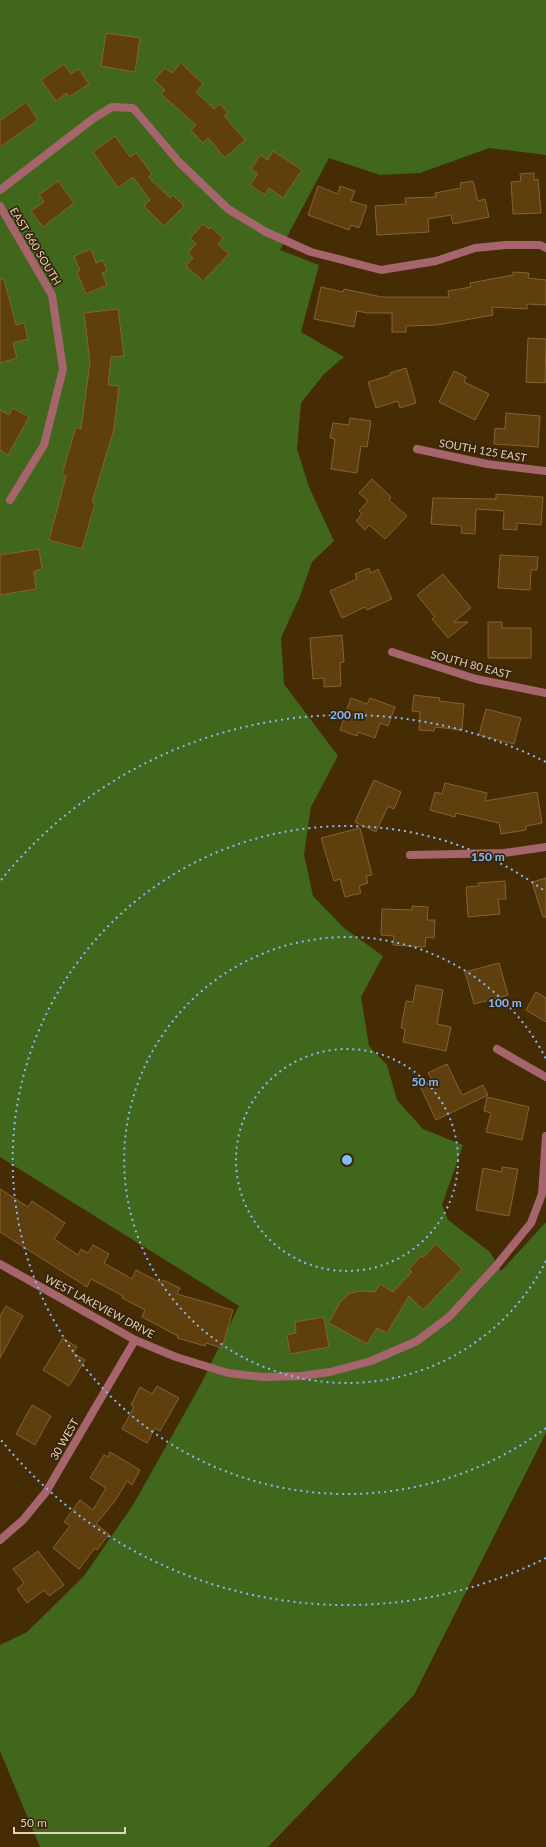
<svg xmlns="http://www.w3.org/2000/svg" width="546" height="1847" font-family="Lato,sans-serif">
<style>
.green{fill:#40671b}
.building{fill:#603f0e;stroke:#856232}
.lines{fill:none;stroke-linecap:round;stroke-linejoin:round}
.minor{stroke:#a6656d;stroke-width:8}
.ring{fill:none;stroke:#84bbfb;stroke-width:2;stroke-dasharray:2 4}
.labels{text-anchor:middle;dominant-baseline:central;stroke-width:3.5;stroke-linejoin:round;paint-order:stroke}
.street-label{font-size:11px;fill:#e5d1b9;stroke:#36240a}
.centre{fill:#84bbfb;stroke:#36240a;stroke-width:2}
.ring-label{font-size:12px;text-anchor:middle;font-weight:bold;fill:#84bbfb;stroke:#36240a;stroke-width:3.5;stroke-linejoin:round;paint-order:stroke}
</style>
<rect width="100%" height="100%" fill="#452c05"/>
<path class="green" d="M0 0H546V155L489 148 420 173 380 175 329 158 280 250 319 265 301 332 344 357 324 374 301 403 297 449 309 487 334 541 312 562 300 596 281 638 284 684 338 756 311 807 304 854 313 896 344 928 383 956 361 997 369 1046 387 1065 397 1100 423 1129 463 1145 442 1205 448 1220 490 1252 501 1271 546 1222V1433L414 1695 268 1847H40L0 1751V1645L27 1632 84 1576 133 1505 201 1384 239 1306 0 1157Z"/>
<g class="building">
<path d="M106 33 140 38 135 72 101 66Z"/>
<path d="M181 63 203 84 196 92 214 109 220 104 228 113 224 116 245 140 225 158 208 138 203 143 191 130 196 125 161 94 165 90 154 80 165 68 172 73Z"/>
<path d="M64 64 71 74 79 69 89 84 69 97 67 93 56 101 41 80Z"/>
<path d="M26 102 38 120 0 147V121Z"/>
<path d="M115 136 130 157 136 153 152 174 148 177 170 198 173 195 184 206 164 226 144 206 150 200 133 177 118 188 93 152Z"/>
<path d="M273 151 302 170 283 198 269 188 265 195 250 185 258 174 251 169 260 155 268 160Z"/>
<path d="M534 173V180L538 179 541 213 513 214 511 182 521 181 520 174Z"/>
<path d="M58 181 74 203 43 227 31 211 44 202 39 195Z"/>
<path d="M473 181 478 201 485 199 489 217 453 224 451 215 428 219 429 232 377 235 375 206 406 204 405 198 436 197 435 193 461 188 460 183Z"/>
<path d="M318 186 338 194 340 186 355 191 351 201 367 206 359 228 351 225 349 230 308 215Z"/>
<path d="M203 224 209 229 211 227 223 238 218 244 229 254 203 281 186 266 193 258 188 253 196 244 190 238Z"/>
<path d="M91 249 96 263 103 260 107 271 102 273 107 285 86 294 77 272 80 270 74 256Z"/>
<path d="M513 272 529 273 528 278 546 280V305L527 304V309L492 307 493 315 437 325 406 326V332H392V313H367L357 311 354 327 314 319 321 287 343 292 344 289 382 297H449L448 291 471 287 470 283 513 275Z"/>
<path d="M0 279H4L16 325 24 323 28 339 13 343 17 358 0 363Z"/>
<path d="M118 309 124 356 111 357 108 385 119 386 114 429 92 502 95 503 82 549 49 540 66 476 62 474 76 427 81 429 90 363 84 313Z"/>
<path d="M528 338 546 339 545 383 526 382Z"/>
<path d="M406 368 416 403 400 408 398 401 376 408 368 382 391 375 390 373Z"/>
<path d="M454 371 466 377 464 382 489 394 475 420 439 402Z"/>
<path d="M13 408 29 417 8 455 0 450V410L9 415Z"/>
<path d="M506 413 540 416 538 447 494 444 495 428 505 429Z"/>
<path d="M350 418 371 421 367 447 361 446 357 473 331 469 335 439 330 438 333 423 349 425Z"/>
<path d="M372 479 391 497 389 500 407 516 385 539 369 525 365 530 356 521 362 514 359 511 368 501 359 493Z"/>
<path d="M496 494 543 497 541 525 517 523V530L503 529 504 511 476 509 475 534 461 533 462 526 431 524 433 498 496 499Z"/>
<path d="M39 549 42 569 34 571 36 589 0 595V555Z"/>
<path d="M500 555 538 557 537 570H531L530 590 498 588Z"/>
<path d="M369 568 371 573 378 569 392 599 367 610 365 607 342 618 330 591 357 579 355 574Z"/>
<path d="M443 574 471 608 454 622H468L448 638 432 619 435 617 417 595Z"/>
<path d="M488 622H502V628H531V658H488Z"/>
<path d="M342 635 344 662 340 663 341 686 324 687V678L313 679 310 638Z"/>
<path d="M414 695 440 698 439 701 464 704 462 730 435 727 434 731 419 730 420 712 412 711Z"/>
<path d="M351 698 367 704 370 698 395 707 388 726 380 723 375 738 358 732 357 736 340 730Z"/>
<path d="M486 709 521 718 514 744 479 735Z"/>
<path d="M374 780 401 792 394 809 388 806 376 832 355 822Z"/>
<path d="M445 783 487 793 485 801 537 792 542 823 526 826V830L501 834 499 823 456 813 455 817 430 810 435 792 442 794Z"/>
<path d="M360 828 372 875 366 876 368 883 359 886 361 893 345 897 340 879 334 881 321 838Z"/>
<path d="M546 878V917H543L532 882Z"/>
<path d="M505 881 506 899H498L500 914 468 917 466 887 479 886 478 883Z"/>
<path d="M412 906 428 907 427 920H435L434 938 426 937 425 947 393 945 394 936 381 935 382 909 412 910Z"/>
<path d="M499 963 508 995 474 1004 465 972Z"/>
<path d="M416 985 443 990 437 1024 451 1027 446 1051 403 1042 405 1029 401 1028 406 1001 413 1002Z"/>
<path d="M536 992 546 998V1022L526 1010Z"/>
<path d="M447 1064 462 1095 483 1085 488 1095 436 1120 420 1086 432 1080 428 1073Z"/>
<path d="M487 1097 529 1107 522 1140 486 1132 491 1113 484 1111Z"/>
<path d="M502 1167 518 1169 509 1216 476 1210 483 1168 502 1172Z"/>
<path d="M0 1189 28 1207 32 1201 65 1223 54 1239 78 1255 81 1249 88 1253 93 1245 109 1254 104 1263 132 1279 136 1270 161 1283 163 1280 180 1288 177 1294 233 1310 222 1348 206 1343 205 1346 177 1338 178 1336 142 1317 145 1310 122 1298 123 1296 91 1279 87 1287 0 1232Z"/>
<path d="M436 1244 462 1269 423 1310 409 1296 387 1333 377 1328 367 1344 329 1323 340 1302 350 1293 362 1291 375 1292 380 1284 393 1292 412 1272 409 1269 421 1256 423 1258Z"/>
<path d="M6 1306 23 1316 0 1358V1316Z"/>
<path d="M324 1317 329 1347 290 1354 287 1335 296 1333 295 1322Z"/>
<path d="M63 1338 77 1347 73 1353 85 1360 69 1386 43 1370Z"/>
<path d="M157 1386 179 1398 160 1431 155 1428 147 1443 122 1429 134 1407 131 1405 140 1387 152 1394Z"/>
<path d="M32 1405 51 1416 35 1445 16 1434Z"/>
<path d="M110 1452 140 1470 132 1485 127 1481 115 1501 96 1524 109 1534 97 1550 95 1548 79 1569 53 1548 70 1526 64 1522 80 1500 93 1510 106 1488 90 1478 104 1455 108 1457Z"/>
<path d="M38 1551 64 1585 49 1596 44 1590 27 1603 17 1589 24 1583 13 1569Z"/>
</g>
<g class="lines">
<g class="minor">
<path d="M0 190 94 118 112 107 133 108 179 162 228 209 266 232 311 252 381 270 436 261 475 248 506 245H540L546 248"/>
<path d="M0 206 52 295 63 369 44 445 10 500"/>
<path d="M417 449 487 464 546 471"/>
<path d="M392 652 476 679 546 693"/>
<path d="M410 855 504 853 546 847"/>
<path d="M497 1049 546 1077"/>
<path d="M0 1264 135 1340 176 1357 228 1373 263 1377 301 1376 330 1372 371 1361 417 1341 449 1317 496 1266 531 1223 542 1194 546 1136"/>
<path d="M0 1540 23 1520 46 1492 135 1340"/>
</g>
</g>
<g class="ring">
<circle cx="347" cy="1160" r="111"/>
<path d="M546 1261A223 223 0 1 1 546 1059"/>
<path d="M546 1428A334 334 0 1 1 546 892"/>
<path d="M546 1558A445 445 0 0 1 1 1440M1 880A445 445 0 0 1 546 762"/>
</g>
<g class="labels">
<g class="street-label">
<text transform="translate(36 246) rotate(59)">EAST 660 SOUTH</text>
<text transform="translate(483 450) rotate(10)">SOUTH 125 EAST</text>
<text transform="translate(471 664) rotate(15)">SOUTH 80 EAST</text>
<text transform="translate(100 1306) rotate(28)">WEST LAKEVIEW DRIVE</text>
<text transform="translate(64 1439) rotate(-60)">30 WEST</text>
</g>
</g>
<circle cx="347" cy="1160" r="6" class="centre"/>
<g class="ring-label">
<text x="347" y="719">200 m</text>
<text x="488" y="861">150 m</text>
<text x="505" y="1007">100 m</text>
<text x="425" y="1086">50 m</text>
</g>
<path d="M14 1827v6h111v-6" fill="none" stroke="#e5d1b9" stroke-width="2"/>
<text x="20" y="1827" font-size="12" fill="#e5d1b9" stroke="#36240a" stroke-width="3" paint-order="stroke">50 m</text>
</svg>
